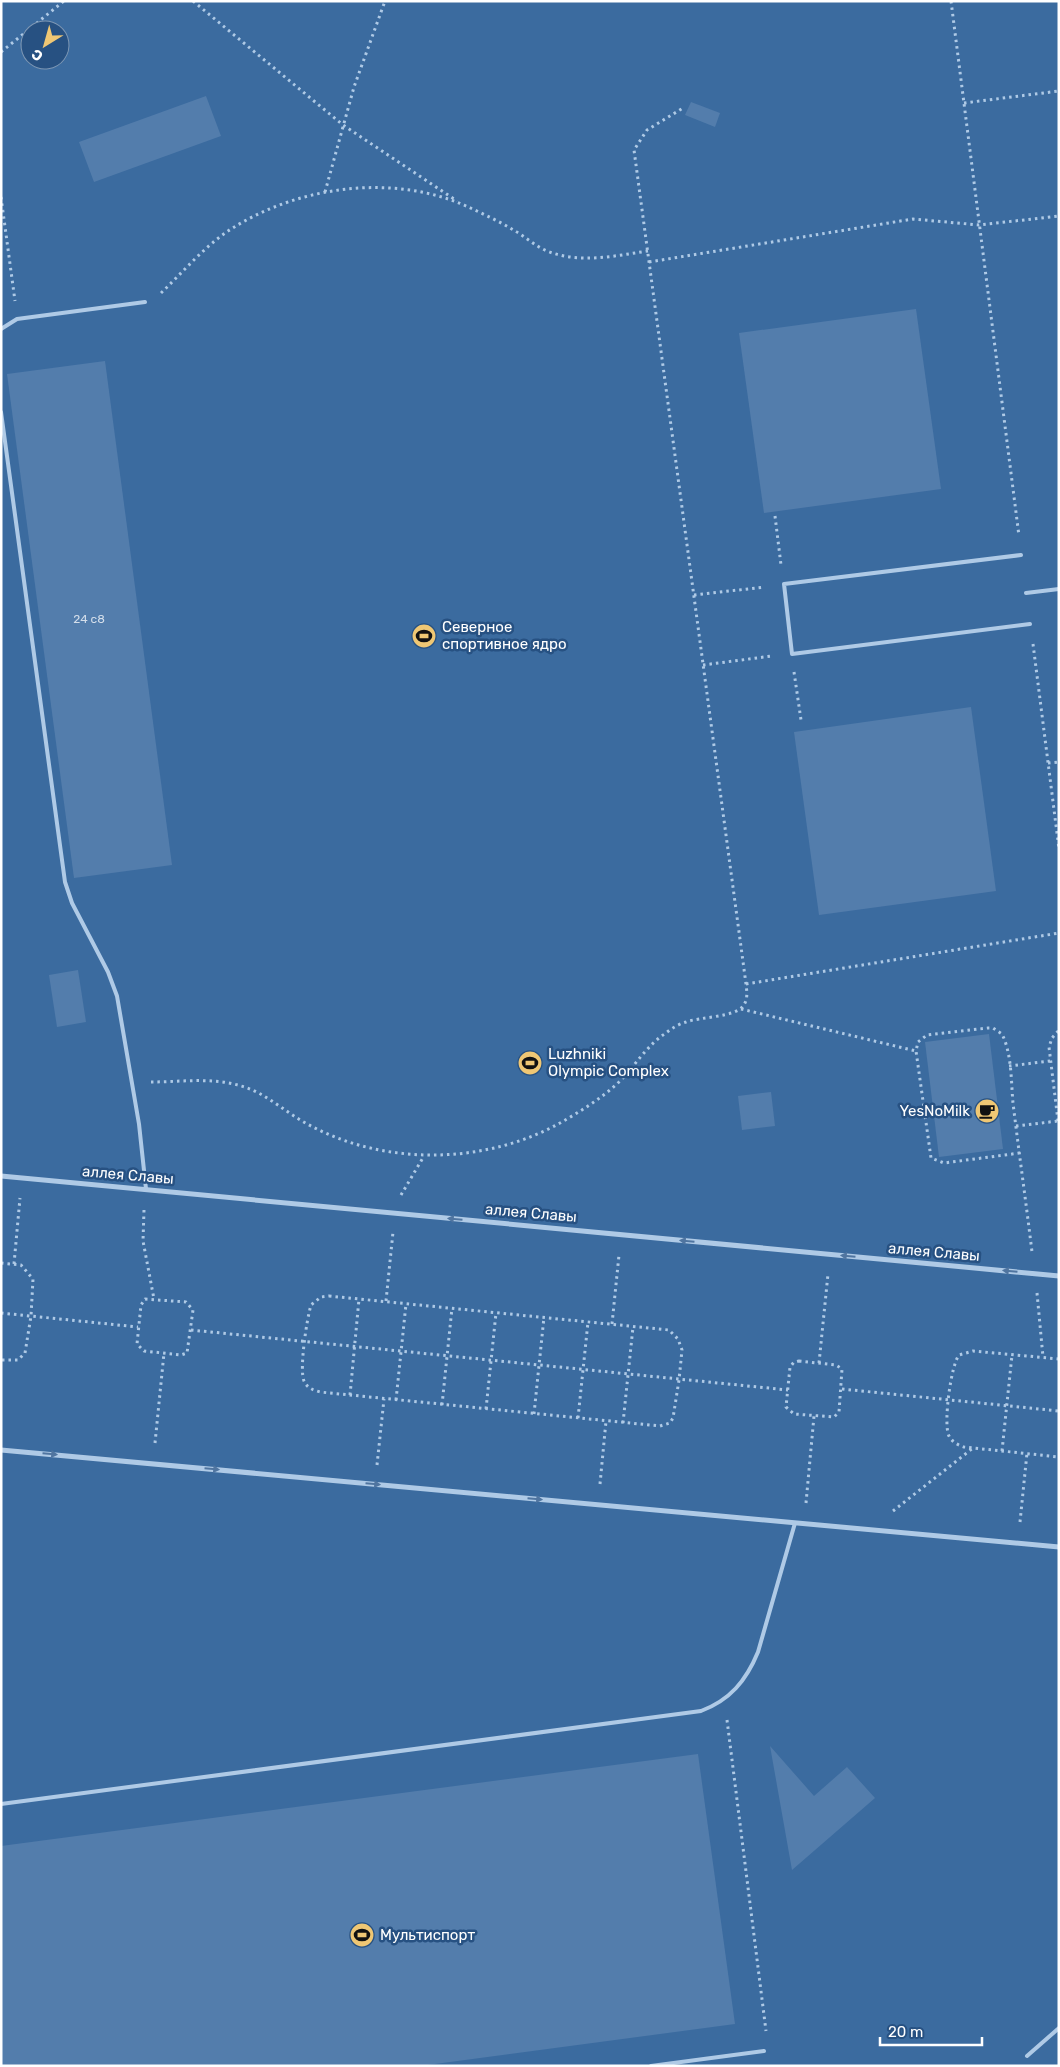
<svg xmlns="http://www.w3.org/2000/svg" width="1060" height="2067" font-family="Rubik,sans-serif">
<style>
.green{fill:#3b6b9f;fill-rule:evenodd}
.building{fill:#537dac}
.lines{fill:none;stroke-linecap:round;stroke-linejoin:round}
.path{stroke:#afcae6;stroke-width:3;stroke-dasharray:2.5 4;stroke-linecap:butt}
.service{stroke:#afcae6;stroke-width:4}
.minor{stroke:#afcae6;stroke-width:5}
.oneway{fill:#5075a0}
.labels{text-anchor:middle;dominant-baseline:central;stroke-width:5;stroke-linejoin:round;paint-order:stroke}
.number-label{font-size:12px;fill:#d4deea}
.poi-label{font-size:15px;fill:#fff;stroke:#275182;text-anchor:start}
.street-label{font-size:15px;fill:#fff;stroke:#275182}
</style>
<rect width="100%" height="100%" fill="#275182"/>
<path class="green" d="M1 1H1059V2066H1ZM30 30H60V60H30Z"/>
<g class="building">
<path d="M206 96 221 136 94 182 79 142Z"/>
<path d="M691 102 720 113 715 127 685 115Z"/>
<path d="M916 309 941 489 764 513 739 333Z"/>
<path d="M105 361 172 865 74 878 7 374Z"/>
<path d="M971 707 996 891 819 915 794 732Z"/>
<path d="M78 970 86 1022 57 1027 49 975Z"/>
<path d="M989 1034 1003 1149 939 1157 925 1042Z"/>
<path d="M771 1092 775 1126 742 1130 738 1096Z"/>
<path d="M770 1746 814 1796 847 1767 875 1798 792 1870Z"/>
<path d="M698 1754 735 2024 420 2066H1V1846Z"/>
</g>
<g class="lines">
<g class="path">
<path d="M193 1 343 125 457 201"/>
<path d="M951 1 1019 536"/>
<path d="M1 52 64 1"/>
<path d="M964 103 1059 91"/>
<path d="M325 192 354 87 385 1"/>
<path d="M1 197 15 301"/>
<path d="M649 262 913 219 979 225 1059 216"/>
<path d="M161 293C183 272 203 248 228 231 295 187 389 173 464 205 481 213 499 221 515 231 526 237 535 246 547 251 579 264 614 256 648 251"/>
<path d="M775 516 781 565"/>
<path d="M694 595 765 587"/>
<path d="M1033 644 1059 849"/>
<path d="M703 665 772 656"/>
<path d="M794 672 801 720"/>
<path d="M1048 763 1059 762"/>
<path d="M746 984 1059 933"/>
<path d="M741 1009 916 1051"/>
<path d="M1009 1066 1050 1061"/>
<path d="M151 1082C180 1082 213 1077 241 1086 267 1093 288 1115 313 1127 388 1166 486 1164 560 1123 581 1111 602 1098 619 1082 635 1066 647 1045 666 1033 672 1028 679 1024 686 1022 699 1017 736 1017 743 1006 748 1000 747 992 746 984L634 150 647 130 683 108"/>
<path d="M1058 1121 1049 1047 1052 1038 1059 1030"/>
<path d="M1016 1126 1058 1121"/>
<path d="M1020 1153 944 1163 931 1158 916 1051 918 1042 927 1035 988 1028H993L1002 1034C1012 1054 1011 1082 1013 1103 1019 1153 1026 1202 1032 1252"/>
<path d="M401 1195 424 1156"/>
<path d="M144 1210 143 1241 154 1299"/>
<path d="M1 1263 21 1265 33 1279 31 1316 25 1353 18 1360H1"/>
<path d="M14 1264 20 1198"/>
<path d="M1037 1293 1043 1357"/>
<path d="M329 1296 669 1330 678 1339 682 1350 679 1380 673 1418 670 1423 660 1426 320 1392C313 1390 307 1388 304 1381 299 1369 307 1318 311 1305L321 1297Z"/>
<path d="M145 1299 186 1302 193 1310 187 1353 181 1355 144 1351 137 1344 141 1305Z"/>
<path d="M386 1301 393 1232"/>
<path d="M1 1313 138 1327"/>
<path d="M612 1324 619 1255"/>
<path d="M191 1330 788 1390"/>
<path d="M1059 1359 973 1351 959 1355C951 1365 943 1424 949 1436 952 1442 958 1445 964 1447L1059 1457"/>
<path d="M799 1361 836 1365 842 1369 839 1412 834 1417 794 1414 786 1407 790 1367 794 1362Z"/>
<path d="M819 1363 828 1274"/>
<path d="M842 1389 1059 1411"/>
<path d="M350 1395 359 1299"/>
<path d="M396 1400 406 1304"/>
<path d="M442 1405 452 1308"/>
<path d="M486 1409 496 1313"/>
<path d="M534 1414 544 1317"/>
<path d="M578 1418 588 1322"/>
<path d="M623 1423 633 1327"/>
<path d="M155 1443 164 1353"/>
<path d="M1002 1451 1012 1355"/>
<path d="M377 1465 384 1399"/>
<path d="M600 1484 606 1421"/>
<path d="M806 1503 814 1416"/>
<path d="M893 1511 973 1448"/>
<path d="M1020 1522 1027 1453"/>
<path d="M727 1720 766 2031"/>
</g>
<g class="service">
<path d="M1 329 17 319 145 302"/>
<path d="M1 412 65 882 72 903 108 972 117 996 139 1124 146 1189"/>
<path d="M1021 555 784 584 792 654 1030 624"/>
<path d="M1026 593 1059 589"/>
<path d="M1 1804 701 1711C730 1700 746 1681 758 1652L795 1523"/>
<path d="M1027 2056 1059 2028"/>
<path d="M651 2066 764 2051"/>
</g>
<g class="minor">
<path d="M1 1176 1059 1276"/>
<path d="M1 1450 1059 1547"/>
</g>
</g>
<defs><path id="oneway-solid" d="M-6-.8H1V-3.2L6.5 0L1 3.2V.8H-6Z" transform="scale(1.25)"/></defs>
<g class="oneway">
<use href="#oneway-solid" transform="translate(455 1219) rotate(-175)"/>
<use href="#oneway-solid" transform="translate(687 1241) rotate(-175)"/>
<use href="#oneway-solid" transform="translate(848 1256) rotate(-175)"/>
<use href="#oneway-solid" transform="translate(1010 1271) rotate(-175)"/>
<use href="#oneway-solid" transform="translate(50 1454) rotate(5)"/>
<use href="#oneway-solid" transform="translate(212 1469) rotate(5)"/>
<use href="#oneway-solid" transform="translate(373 1484) rotate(5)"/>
<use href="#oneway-solid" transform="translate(535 1499) rotate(5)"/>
</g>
<defs>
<symbol id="stadium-disc" viewBox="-11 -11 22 22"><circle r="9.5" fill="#efc774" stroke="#275182"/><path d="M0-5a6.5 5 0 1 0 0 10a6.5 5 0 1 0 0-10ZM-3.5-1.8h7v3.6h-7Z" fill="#111"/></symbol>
<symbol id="cafe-disc" viewBox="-11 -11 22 22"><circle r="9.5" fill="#efc774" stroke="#275182"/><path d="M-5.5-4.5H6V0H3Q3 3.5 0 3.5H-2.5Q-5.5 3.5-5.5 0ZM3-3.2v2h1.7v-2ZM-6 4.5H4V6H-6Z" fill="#111"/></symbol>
</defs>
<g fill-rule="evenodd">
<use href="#stadium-disc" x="410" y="622" width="28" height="28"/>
<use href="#stadium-disc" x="516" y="1049" width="28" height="28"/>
<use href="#cafe-disc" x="973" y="1097" width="28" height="28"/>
<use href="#stadium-disc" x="348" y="1921" width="28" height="28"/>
</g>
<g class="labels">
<g class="number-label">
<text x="89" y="619">24 с8</text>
</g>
<g class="poi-label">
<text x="442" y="627">Северное<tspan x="442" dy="17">спортивное ядро</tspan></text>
<text x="548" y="1054">Luzhniki<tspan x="548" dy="17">Olympic Complex</tspan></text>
<text x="970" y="1111" text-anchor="end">YesNoMilk</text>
<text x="380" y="1935">Мультиспорт</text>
</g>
<g class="street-label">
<text transform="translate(128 1175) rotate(5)">аллея Славы</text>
<text transform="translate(531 1213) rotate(5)">аллея Славы</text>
<text transform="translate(934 1252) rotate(5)">аллея Славы</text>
</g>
</g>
<rect width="1060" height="2067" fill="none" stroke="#ffffff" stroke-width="5"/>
<g transform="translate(45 45) rotate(217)"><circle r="24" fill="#275182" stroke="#7d97b4"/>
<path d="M0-4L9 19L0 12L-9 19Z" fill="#efc774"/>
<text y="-8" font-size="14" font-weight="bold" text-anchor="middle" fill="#ffffff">С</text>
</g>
<path d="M880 2037v8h102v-8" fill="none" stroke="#ffffff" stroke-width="2.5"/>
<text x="888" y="2037" font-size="15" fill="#ffffff" stroke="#275182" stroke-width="4" paint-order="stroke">20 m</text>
</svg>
